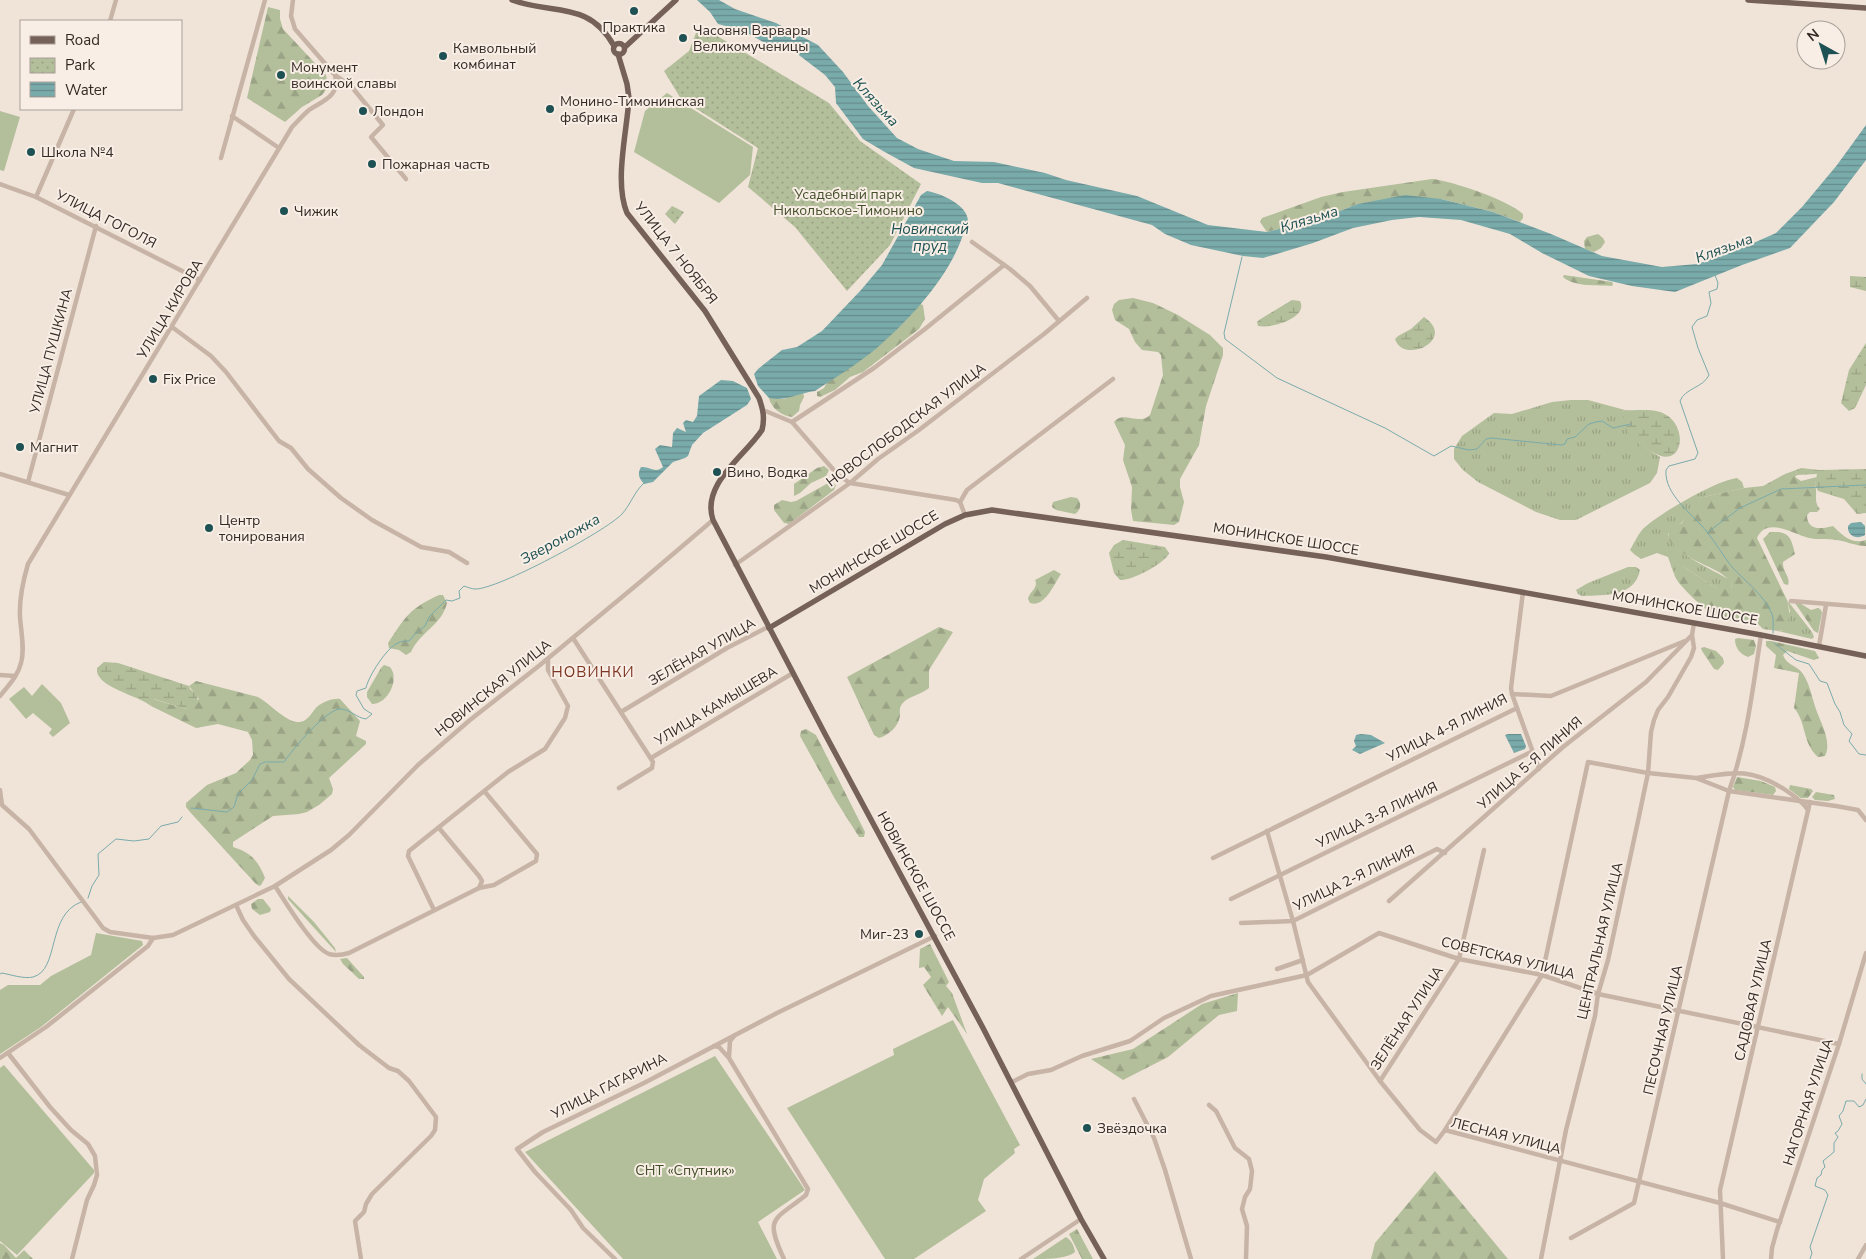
<svg xmlns="http://www.w3.org/2000/svg" width="1866" height="1259" font-family="'Nunito Sans',sans-serif">
<style>
.grass{fill:url(#grass-tufts)}
.forest{fill:url(#forest-firs)}
.wetland{fill:url(#wetland-marsh)}
.park{fill:url(#park-dots)}
.garden{fill:#b3be9a}
.water{fill:url(#water-rules)}
.lines{fill:none;stroke-linecap:round;stroke-linejoin:round}
.stream{stroke:#7aabab;stroke-width:1}
.minor{stroke:#c7b4a6;stroke-width:4.5}
.major{stroke:#756158;stroke-width:5.5}
.poi-dot{fill:#1e5153;stroke:#f8eee5;stroke-width:2}
.labels{text-anchor:middle;dominant-baseline:central;stroke-width:4;stroke-linejoin:round;paint-order:stroke}
.poi-label{font-size:14px;fill:#332a26;stroke:#f8eee5;text-anchor:start}
.park-label{font-size:14px;fill:#44502b;stroke:#f8eee5}
.street-label{font-size:14px;fill:#332a26;stroke:#f8eee5}
.water-label{font-size:15px;font-style:italic;fill:#1e5153;stroke:#f8eee5}
.neighbourhood-label{font-size:15px;letter-spacing:1px;fill:#7e3624;stroke:#f8eee5}
</style>
<defs>
<pattern id="grass-tufts" width="24" height="20" patternUnits="userSpaceOnUse" patternTransform="scale(1.25)"><rect width="24" height="20" fill="#b3be9a"/><path d="M3 7l-1-3M5 7V3M7 7l1-3M15 17l-1-3M17 17v-4M19 17l1-3" fill="none" stroke="#9aa385"/></pattern>
<pattern id="forest-firs" width="22" height="20" patternUnits="userSpaceOnUse" patternTransform="scale(1.25)"><rect width="22" height="20" fill="#b3be9a"/><path d="M5 1l3.5 6h-7zM16 11l3.5 6h-7z" fill="#9aa385"/></pattern>
<pattern id="wetland-marsh" width="20" height="14" patternUnits="userSpaceOnUse" patternTransform="scale(1.25)"><rect width="20" height="14" fill="#b3be9a"/><path d="M1 5h8M5 5V1M11 12h8M15 12V8" fill="none" stroke="#9aa385"/></pattern>
<pattern id="park-dots" width="8" height="8" patternUnits="userSpaceOnUse" patternTransform="scale(1.25)"><rect width="8" height="8" fill="#b3be9a"/><path d="M2 2h.1M6 6h.1" fill="none" stroke="#9aa385" stroke-width="1.8" stroke-linecap="round"/></pattern>
<pattern id="water-rules" width="6" height="5" patternUnits="userSpaceOnUse" patternTransform="scale(1.25)"><rect width="6" height="5" fill="#7aabab"/><path d="M0 2.5h6" fill="none" stroke="#658b8b"/></pattern>
</defs>
<rect width="100%" height="100%" fill="#f0e4d9"/>
<g class="grass">
<path d="M1571 400H1588L1625 410 1623 412 1639 444 1660 457 1657 473 1650 483 1576 520H1560L1536 512 1478 482 1463 470 1454 459V449L1462 436 1494 413 1512 414 1552 402Z"/>
<path d="M1737 478 1742 482 1744 488 1699 498C1691 504 1689 513 1683 521 1679 526 1672 529 1668 534 1670 552 1714 570 1730 580L1732 584 1731 589H1717L1684 567 1679 568 1674 574 1668 557 1657 553 1641 559 1634 554 1630 550C1634 543 1637 536 1642 530 1656 515 1717 480 1737 478Z"/>
<path d="M1628 567H1636L1640 570C1635 597 1605 595 1582 596L1578 594 1576 590 1588 583Z"/>
<path d="M1787 600 1812 632 1814 637 1812 639 1778 631H1782L1790 611Z"/>
</g>
<g class="forest">
<path d="M268 7 280 10V19L283 29 326 75 328 87 322 95 302 107 285 122 247 98Z"/>
<path d="M1432 179C1452 181 1508 200 1523 214V218L1520 222 1493 212 1441 199 1358 204 1319 219 1267 232 1260 222 1262 218 1321 197 1343 192Z"/>
<path d="M1598 234 1603 238 1605 242 1601 248 1594 252 1585 249 1584 241 1587 237Z"/>
<path d="M1564 275 1612 282 1613 284 1612 286C1597 285 1574 287 1563 277Z"/>
<path d="M1133 298 1153 303 1178 315 1210 335 1223 348V355L1206 406 1199 445 1180 479V487L1184 502 1179 522 1174 525 1133 521 1131 510 1132 487 1123 460 1125 445 1114 422C1123 410 1139 426 1150 415L1163 375 1161 355 1158 352 1142 350 1135 342 1129 329 1115 320 1112 310 1114 304 1119 300Z"/>
<path d="M920 304 923 305 925 319 919 329 863 372 850 377 835 390 820 397 817 396V392L824 388 827 382 847 369Z"/>
<path d="M803 392 804 397 800 405 799 411 792 417C782 416 771 408 769 398L784 399Z"/>
<path d="M824 466 829 470 826 476 811 483 800 493 794 496V484L817 468Z"/>
<path d="M1796 470 1797 475 1795 477 1801 481 1817 477 1815 485C1818 494 1813 501 1820 509L1817 512H1810L1807 515C1807 531 1821 529 1833 526 1842 535 1852 545 1866 540V546C1855 546 1846 541 1836 540 1827 538 1817 540 1809 538 1793 534 1767 516 1757 538L1787 600C1790 612 1790 619 1785 630L1778 631 1763 629 1754 620C1724 625 1712 616 1691 596 1685 589 1677 583 1674 574L1679 567H1684L1717 589H1731L1732 584C1724 571 1702 565 1689 557 1680 552 1674 546 1668 539L1669 530 1682 523 1694 501 1699 498 1744 488 1763 486 1785 474Z"/>
<path d="M830 482 836 485 834 490 789 524 784 523 774 510V505L782 500 791 502 796 501Z"/>
<path d="M1071 497 1077 498C1082 503 1081 510 1075 514L1056 510 1052 507 1053 502Z"/>
<path d="M1770 532C1789 531 1791 537 1795 554L1783 562C1782 571 1791 577 1788 585L1784 584 1763 539Z"/>
<path d="M1054 570 1061 574C1054 584 1045 608 1030 603L1028 599C1029 592 1039 588 1035 580Z"/>
<path d="M439 595H443L447 603C442 625 420 632 411 652L406 655 399 650 389 648 388 643C406 616 409 609 439 595Z"/>
<path d="M1798 602 1811 610 1818 608 1821 610 1822 613 1818 633 1814 631 1795 603Z"/>
<path d="M939 627 953 632 929 670V688C921 695 908 696 902 704 899 708 900 711 900 716 898 727 889 735 879 738L874 735 847 677Z"/>
<path d="M1738 638 1754 640 1756 646 1754 654 1748 657C1740 654 1735 648 1735 639Z"/>
<path d="M1766 641H1771L1815 651 1819 658 1814 660 1787 651 1783 655C1786 665 1798 666 1803 674 1809 683 1811 693 1814 703 1818 719 1833 740 1825 756L1818 757C1802 743 1807 723 1794 708L1799 673 1774 668 1776 655 1766 646Z"/>
<path d="M1704 647 1716 651 1723 658 1724 663 1718 670 1714 669 1702 651 1701 648Z"/>
<path d="M384 665 390 667C400 679 388 704 372 704L367 697V692L381 668Z"/>
<path d="M196 681 258 697C270 704 278 714 290 720 304 726 308 718 315 709 320 703 332 698 340 699L360 721 356 736 366 741V744L329 778 333 789 332 794 319 805 307 812 299 814 273 816 233 842V847C250 852 259 861 265 878L261 885 259 886 255 883 190 812 186 807V803L207 785 236 773 250 760 253 755 252 740 248 732 218 724 196 728 151 706 153 699 186 709 199 699 189 686Z"/>
<path d="M806 729 816 735 865 832 864 837H859L835 799 800 736 801 731Z"/>
<path d="M1737 777 1761 781 1775 787 1776 791 1773 795 1735 790 1733 787Z"/>
<path d="M1790 785 1811 789 1813 791 1808 798H1801L1789 789Z"/>
<path d="M1816 792 1834 795 1835 799 1828 801 1815 800 1812 797Z"/>
<path d="M288 896 314 922 335 948 336 952 288 899Z"/>
<path d="M258 899H263L271 909 270 912 260 915 252 909 251 904Z"/>
<path d="M930 944 949 982 946 986 952 993 967 1034 948 1007 942 1016 923 985 931 977 924 967 919 968 920 949Z"/>
<path d="M347 958 364 977V979H359L343 964 340 959Z"/>
<path d="M1238 993 1237 1011 1219 1015 1168 1057 1123 1080 1091 1059 1133 1049 1202 1004Z"/>
<path d="M1435 1171 1508 1259H1371L1375 1243Z"/>
<path d="M1077 1229 1093 1259H1082L1069 1234Z"/>
<path d="M0 1243 4 1245 16 1258 24 1250 33 1259H0Z"/>
</g>
<g class="wetland">
<path d="M1850 276 1866 277V291L1850 287Z"/>
<path d="M1292 300 1300 301C1309 318 1270 329 1258 326L1257 322 1259 320Z"/>
<path d="M1424 317C1458 340 1403 365 1395 339L1398 336 1411 329Z"/>
<path d="M1866 343V385L1855 408 1849 411 1841 403 1849 370Z"/>
<path d="M1625 410C1635 411 1646 409 1656 411 1690 417 1687 473 1652 452 1647 449 1641 446 1636 442 1627 432 1622 425 1623 412Z"/>
<path d="M1801 468 1819 470 1866 469V513L1857 514 1844 499 1818 491 1815 485 1817 474 1797 475 1796 470Z"/>
<path d="M1123 540 1165 547 1169 553C1166 563 1131 581 1120 580L1114 573 1109 553 1114 545Z"/>
<path d="M104 662 118 663 189 686 190 689 197 695 198 703 186 709 154 699 151 706C138 695 94 687 97 668Z"/>
</g>
<g class="park">
<path d="M699 25 829 103 860 141 921 184 890 245 847 291 795 227 748 187 758 148 681 99 664 71 689 51Z"/>
<path d="M672 206 684 212 675 224 665 214Z"/>
</g>
<g class="garden">
<path d="M667 93 753 147 750 175 719 203 634 152 645 111Z"/>
<path d="M0 111 20 117 4 171 0 170Z"/>
<path d="M42 684 61 703 70 723 53 737 49 733 52 729 33 713 26 719 9 699 24 687 32 696Z"/>
<path d="M96 933 142 941 143 945 41 1027 0 1054V990L8 985H40L51 976 91 955Z"/>
<path d="M953 1020 1020 1145 1014 1149 1015 1153 984 1179 978 1200 986 1211 914 1259H885L787 1108 894 1055 893 1049Z"/>
<path d="M715 1056 805 1190 758 1222 777 1259H623L525 1152Z"/>
<path d="M4 1065 94 1170V1173L17 1255 0 1241V1068Z"/>
<path d="M1066 1237C1072 1241 1074 1246 1075 1252 1067 1259 1046 1259 1033 1259Z"/>
</g>
<g class="water">
<path d="M697 0H719L735 9 776 23 818 45 843 72 868 106 897 138 918 149 954 161 994 162 1045 173 1066 180 1137 196 1208 225 1267 232 1319 219 1358 204 1405 195 1441 199 1493 212 1551 234 1602 256 1662 267 1697 264 1740 249 1776 233 1802 207 1837 165 1866 125V160L1834 202 1790 248 1742 265 1675 292 1632 286 1589 276 1542 253 1510 234 1461 220 1419 217 1392 220 1353 228 1313 243 1263 258 1243 256 1191 245 1165 234 1152 225 998 183H982L914 168 883 151 863 139 836 103 835 87 825 75 791 49 765 43 744 31 718 24 710 12Z"/>
<path d="M927 191C940 193 968 205 968 221 968 224 965 229 964 232 950 276 912 317 878 347 858 364 836 377 815 391 799 393 784 402 769 398L758 386 754 374 758 369 782 350 797 347 822 331 861 290 882 265 921 195Z"/>
<path d="M721 380 733 381 747 388 751 399 747 405 703 433 692 445 688 456 685 458 673 462 653 482 644 484C639 478 637 474 641 467 650 466 655 474 663 467L655 449 660 445 672 447 673 433 677 428 686 432 683 423 686 420 693 422 697 416 699 396Z"/>
<path d="M1861 522 1865 526V535C1857 540 1847 536 1848 526L1851 523Z"/>
<path d="M1361 734 1371 735 1385 743 1360 754 1352 750 1356 746 1354 741 1356 735Z"/>
<path d="M1508 734H1521L1526 746 1525 749 1514 753 1505 735Z"/>
</g>
<g class="lines">
<g class="stream">
<path d="M1242 257 1224 333 1225 339 1277 378 1385 428 1434 456 1451 446 1469 450 1477 449 1486 439 1491 438 1561 445 1565 444 1567 439 1575 437 1589 424 1596 422 1602 421 1613 428 1631 424"/>
<path d="M1715 275 1718 283 1717 289 1709 292 1711 303 1707 316 1697 320 1692 327 1698 348 1709 375C1703 388 1685 388 1680 401L1698 453 1695 459 1669 466 1666 470C1664 495 1693 514 1707 532 1716 543 1723 556 1732 567 1746 582 1763 594 1772 614 1774 619 1773 627 1773 633"/>
<path d="M1708 532 1740 508 1781 489 1866 485"/>
<path d="M1774 643 1796 660 1809 664 1820 681 1827 683 1835 704 1840 712 1844 725 1852 734 1849 741 1859 754 1866 755"/>
<path d="M191 808 227 812 234 807 238 794 252 780 260 764 265 762H284C292 750 327 708 341 709 351 710 357 718 366 719L372 714 364 709 356 695 357 691 366 688C368 677 387 647 398 643 401 641 405 641 409 641L415 634 425 626 429 617 446 600 452 601 460 598 459 591 464 586C467 587 472 589 475 589 497 590 606 531 622 514 631 504 634 492 644 483"/>
<path d="M88 898 92 886 99 875 98 854 116 839 134 841 149 839 161 826 178 822 182 817"/>
<path d="M0 974 2 973C12 975 24 979 33 977 60 970 46 915 81 902"/>
<path d="M1862 1074V1079L1866 1084"/>
<path d="M1810 1259 1812 1253 1810 1247 1828 1195 1825 1190 1815 1186 1817 1178 1821 1175 1822 1170 1825 1167 1823 1161 1834 1152V1143L1838 1137 1835 1133 1838 1131 1842 1124 1839 1116 1843 1111 1846 1101H1854L1859 1107 1863 1105 1866 1099"/>
</g>
<g class="minor">
<path d="M110 21 116 0"/>
<path d="M335 75 351 86 383 125 371 137 406 179"/>
<path d="M232 116 279 148"/>
<path d="M221 158 265 0"/>
<path d="M0 184 36 197 200 280"/>
<path d="M36 197 74 109"/>
<path d="M972 242 1010 269 1030 286 1059 321"/>
<path d="M172 327 211 356 226 372 279 441 291 448 308 469 341 498 372 520 421 547 449 552 467 563"/>
<path d="M763 410 792 422 874 368 925 329 1004 265"/>
<path d="M792 422 838 475 850 483 956 500 960 502"/>
<path d="M0 474 69 495"/>
<path d="M28 482 96 226"/>
<path d="M965 515 960 502 967 490 1113 379"/>
<path d="M735 565 850 483 878 459 919 430 1044 334 1087 298"/>
<path d="M1791 601 1866 607"/>
<path d="M573 638 653 762 652 768 619 788"/>
<path d="M1819 646 1826 605"/>
<path d="M0 675 15 676"/>
<path d="M1512 694 1511 688 1523 592"/>
<path d="M0 696C8 686 18 676 21 663 25 649 21 632 20 617 19 599 23 581 28 564L292 127C297 122 303 115 309 110 324 100 340 96 335 75L295 29 291 16 293 0"/>
<path d="M1517 708 1539 769"/>
<path d="M621 712 727 648 768 627"/>
<path d="M651 758 793 673"/>
<path d="M1697 778C1735 772 1750 768 1784 789 1793 795 1802 801 1808 810"/>
<path d="M0 790 2 805 29 829 103 928 110 932 153 938 173 935 275 886 331 850 349 835 418 765 470 720 540 665 639 583 713 520"/>
<path d="M439 828 479 876 482 881 479 888"/>
<path d="M1267 831 1293 921 1308 982 1380 1081 1420 1130 1436 1142 1445 1130 1720 1203 1780 1222"/>
<path d="M1213 858 1517 708 1512 694 1551 696 1685 641"/>
<path d="M275 886C285 901 313 948 329 954 336 956 342 955 349 953L479 888 494 885 536 861 537 854 485 792"/>
<path d="M1231 899 1533 751"/>
<path d="M1389 901 1563 747 1646 682 1692 635 1694 623"/>
<path d="M236 905 243 920 254 936 289 979 359 1045 389 1068 398 1071 409 1081 436 1117 435 1130 431 1136 372 1194 366 1204 364 1212 355 1221 361 1259"/>
<path d="M434 910 408 856 409 851 508 772 545 749 565 718 568 706 548 670V659"/>
<path d="M1241 923 1293 921 1437 849 1445 853"/>
<path d="M1277 969 1303 960"/>
<path d="M714 1046 719 1047 729 1058 808 1189 806 1195C774 1221 764 1216 784 1259"/>
<path d="M8 1053 50 1107 71 1130 88 1144 95 1156 97 1175 94 1185 87 1200 72 1259"/>
<path d="M729 1057 730 1041 734 1036"/>
<path d="M0 1058 46 1027 148 946 153 938"/>
<path d="M1380 1081 1459 959 1484 850"/>
<path d="M1012 1082 1028 1074 1051 1070 1082 1056 1130 1041 1164 1018 1211 996 1307 975 1379 933 1459 959 1542 975 1598 994 1839 1044"/>
<path d="M1134 1099 1154 1138 1165 1170 1191 1259"/>
<path d="M1209 1105 1216 1111 1235 1148 1249 1159 1252 1171 1250 1189 1245 1197 1242 1209 1247 1226 1246 1259"/>
<path d="M1445 1130 1542 975 1588 762 1648 773 1696 778 1729 791 1836 806 1858 810 1866 820"/>
<path d="M1571 1238 1634 1203 1729 791C1747 741 1753 687 1761 635"/>
<path d="M615 1259 583 1228 571 1210 535 1172 517 1149 543 1132 644 1083 777 1013 935 936"/>
<path d="M1021 1259 1081 1219"/>
<path d="M1541 1259 1566 1130 1595 1016 1598 994 1608 960 1638 821 1648 773 1651 732 1654 720 1658 710 1668 697 1691 657 1694 648 1692 635"/>
<path d="M1723 1259 1720 1190 1810 802"/>
<path d="M1771 1259 1772 1248 1777 1230 1839 1044 1866 953"/>
<path d="M1858 1259 1866 1245"/>
</g>
<g class="major">
<path d="M512 0C552 15 589 0 614 46"/>
<path d="M1748 0 1866 8"/>
<circle cx="619" cy="49" r="5.5"/>
<path d="M625 47 676 0"/>
<path d="M618 54 627 84 629 98C627 132 614 182 627 213L705 311 759 398C763 409 765 418 762 430 744 457 701 484 713 520L825 734 983 1028 1081 1219 1104 1259"/>
<path d="M769 628 945 524 965 515 992 510 1326 557 1761 635 1866 656"/>
</g>
</g>
<g class="poi-dot">
<circle cx="634" cy="11" r="5"/>
<circle cx="683" cy="38" r="5"/>
<circle cx="443" cy="56" r="5"/>
<circle cx="281" cy="75" r="5"/>
<circle cx="550" cy="109" r="5"/>
<circle cx="363" cy="111" r="5"/>
<circle cx="31" cy="152" r="5"/>
<circle cx="372" cy="164" r="5"/>
<circle cx="284" cy="211" r="5"/>
<circle cx="153" cy="379" r="5"/>
<circle cx="20" cy="447" r="5"/>
<circle cx="717" cy="472" r="5"/>
<circle cx="209" cy="528" r="5"/>
<circle cx="919" cy="934" r="5"/>
<circle cx="1087" cy="1128" r="5"/>
</g>
<g class="labels">
<g class="poi-label">
<text x="634" y="27" text-anchor="middle">Практика</text>
<text x="693" y="30">Часовня Варвары<tspan x="693" dy="16">Великомученицы</tspan></text>
<text x="453" y="48">Камвольный<tspan x="453" dy="16">комбинат</tspan></text>
<text x="291" y="67">Монумент<tspan x="291" dy="16">воинской славы</tspan></text>
<text x="560" y="101">Монино-Тимонинская<tspan x="560" dy="16">фабрика</tspan></text>
<text x="373" y="111">Лондон</text>
<text x="41" y="152">Школа №4</text>
<text x="382" y="164">Пожарная часть</text>
<text x="294" y="211">Чижик</text>
<text x="163" y="379">Fix Price</text>
<text x="30" y="447">Магнит</text>
<text x="727" y="472">Вино, Водка</text>
<text x="219" y="520">Центр<tspan x="219" dy="16">тонирования</tspan></text>
<text x="909" y="934" text-anchor="end">Миг-23</text>
<text x="1097" y="1128">Звёздочка</text>
</g>
<g class="park-label">
<text x="848" y="194">Усадебный парк<tspan x="848" dy="16">Никольское-Тимонино</tspan></text>
<text x="685" y="1170">СНТ «Спутник»</text>
</g>
<g class="street-label">
<text transform="translate(106 219) rotate(27)">УЛИЦА ГОГОЛЯ</text>
<text transform="translate(676 253) rotate(52)">УЛИЦА 7 НОЯБРЯ</text>
<text transform="translate(170 309) rotate(-59)">УЛИЦА КИРОВА</text>
<text transform="translate(51 351) rotate(-75)">УЛИЦА ПУШКИНА</text>
<text transform="translate(906 425) rotate(-37)">НОВОСЛОБОДСКАЯ УЛИЦА</text>
<text transform="translate(1286 539) rotate(9)">МОНИНСКОЕ ШОССЕ</text>
<text transform="translate(874 552) rotate(-31)">МОНИНСКОЕ ШОССЕ</text>
<text transform="translate(1685 608) rotate(10)">МОНИНСКОЕ ШОССЕ</text>
<text transform="translate(702 652) rotate(-30)">ЗЕЛЁНАЯ УЛИЦА</text>
<text transform="translate(493 688) rotate(-39)">НОВИНСКАЯ УЛИЦА</text>
<text transform="translate(716 706) rotate(-31)">УЛИЦА КАМЫШЕВА</text>
<text transform="translate(1447 728) rotate(-27)">УЛИЦА 4-Я ЛИНИЯ</text>
<text transform="translate(1530 763) rotate(-41)">УЛИЦА 5-Я ЛИНИЯ</text>
<text transform="translate(1377 815) rotate(-26)">УЛИЦА 3-Я ЛИНИЯ</text>
<text transform="translate(916 876) rotate(61)">НОВИНСКОЕ ШОССЕ</text>
<text transform="translate(1354 878) rotate(-26)">УЛИЦА 2-Я ЛИНИЯ</text>
<text transform="translate(1600 941) rotate(-77)">ЦЕНТРАЛЬНАЯ УЛИЦА</text>
<text transform="translate(1508 958) rotate(14)">СОВЕТСКАЯ УЛИЦА</text>
<text transform="translate(1753 1000) rotate(-77)">САДОВАЯ УЛИЦА</text>
<text transform="translate(1407 1018) rotate(-57)">ЗЕЛЁНАЯ УЛИЦА</text>
<text transform="translate(1663 1030) rotate(-77)">ПЕСОЧНАЯ УЛИЦА</text>
<text transform="translate(609 1086) rotate(-27)">УЛИЦА ГАГАРИНА</text>
<text transform="translate(1808 1102) rotate(-72)">НАГОРНАЯ УЛИЦА</text>
<text transform="translate(1506 1136) rotate(14)">ЛЕСНАЯ УЛИЦА</text>
</g>
<g class="water-label">
<text transform="translate(876 102) rotate(48)">Клязьма</text>
<text transform="translate(1309 219) rotate(-17)">Клязьма</text>
<text x="930" y="229">Новинский<tspan x="930" dy="17">пруд</tspan></text>
<text transform="translate(1724 248) rotate(-20)">Клязьма</text>
<text transform="translate(560 539) rotate(-29)">Звероножка</text>
</g>
<g class="neighbourhood-label">
<text x="593" y="672">НОВИНКИ</text>
</g>
</g>
<rect x="20" y="20" width="162" height="90" fill="#f8eee5" stroke="#a9a099"/>
<rect x="30" y="36" width="25" height="8" fill="#756158" stroke="#a9a099"/>
<text x="65" y="45" font-size="15" fill="#332a26">Road</text>
<rect x="30" y="58" width="25" height="15" fill="url(#park-dots)" stroke="#a9a099"/>
<text x="65" y="70" font-size="15" fill="#332a26">Park</text>
<rect x="30" y="82" width="25" height="15" fill="url(#water-rules)" stroke="#a9a099"/>
<text x="65" y="95" font-size="15" fill="#332a26">Water</text>
<g transform="translate(1821 45) rotate(321)"><circle r="24" fill="#f8eee5" stroke="#a9a099"/>
<path d="M0-4L9 19L0 12L-9 19Z" fill="#1e5153"/>
<text y="-8" font-size="14" font-weight="bold" text-anchor="middle" fill="#332a26">N</text>
</g>
</svg>
